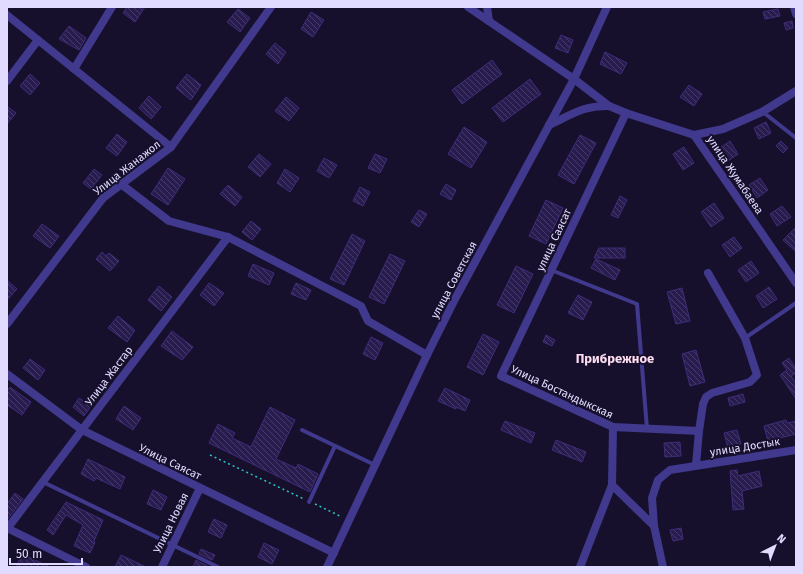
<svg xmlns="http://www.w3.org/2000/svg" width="803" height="574" font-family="'Fira Sans',sans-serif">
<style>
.building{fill:url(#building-back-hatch);stroke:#402c7b}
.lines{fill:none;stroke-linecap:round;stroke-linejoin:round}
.path{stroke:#2bc3c2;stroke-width:1.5;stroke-dasharray:2 3;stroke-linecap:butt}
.lane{stroke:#40398d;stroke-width:4}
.street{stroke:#40398d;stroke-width:8}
.labels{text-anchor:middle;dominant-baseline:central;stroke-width:4;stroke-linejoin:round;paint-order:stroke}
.street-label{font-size:11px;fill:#e1dbff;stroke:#16102c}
.quarter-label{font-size:13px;font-weight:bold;fill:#ffddf1;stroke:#16102c}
</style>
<defs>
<pattern id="building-back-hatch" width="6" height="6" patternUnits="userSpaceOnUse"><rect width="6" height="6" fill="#281b4e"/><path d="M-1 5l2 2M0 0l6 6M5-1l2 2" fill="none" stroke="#473c69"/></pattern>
</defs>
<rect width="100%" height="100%" fill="#16102c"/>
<g class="building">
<path d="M127 7H145L135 22 123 13Z"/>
<path d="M238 9 250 18 240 32 227 22Z"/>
<path d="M778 9 780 16 765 19 763 12Z"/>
<path d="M311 12 324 20 313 37 301 29Z"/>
<path d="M792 21 793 28 786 30 784 23Z"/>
<path d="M69 26 86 38 79 50 59 39Z"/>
<path d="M561 35 573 40 568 53 555 48Z"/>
<path d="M275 43 286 52 278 64 266 54Z"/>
<path d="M605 52 627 63 621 74 600 64Z"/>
<path d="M492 60 502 74 462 104 452 90Z"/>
<path d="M30 74 40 83 30 95 20 86Z"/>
<path d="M187 74 201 85 191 100 176 88Z"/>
<path d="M530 79 541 94 503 122 492 108Z"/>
<path d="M689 85 702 94 694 106 680 97Z"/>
<path d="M149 96 161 107 151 119 139 108Z"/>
<path d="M286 97 299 108 289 121 275 111Z"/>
<path d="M7 106 16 113 7 124Z"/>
<path d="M766 122 771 133 759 139 754 128Z"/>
<path d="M464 127 487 142 471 168 448 154Z"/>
<path d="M117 134 127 142 117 156 106 148Z"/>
<path d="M580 135 596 143 574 184 558 175Z"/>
<path d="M730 141 738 154 728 161 720 148Z"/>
<path d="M781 141 788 148 783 153 776 146Z"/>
<path d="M684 147 694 163 683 170 673 154Z"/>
<path d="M259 154 271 164 260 177 248 167Z"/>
<path d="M375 154 387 159 380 173 368 168Z"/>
<path d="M324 158 337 165 329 178 317 171Z"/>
<path d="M168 168 185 179 168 205 151 194Z"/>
<path d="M94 169 102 175 91 189 83 183Z"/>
<path d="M285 169 299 178 290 192 277 183Z"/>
<path d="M760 178 768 190 757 198 749 185Z"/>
<path d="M446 184 456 190 451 200 440 194Z"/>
<path d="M228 185 242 197 235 206 220 194Z"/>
<path d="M360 187 370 192 363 206 353 201Z"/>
<path d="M620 196 627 200 618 218 611 215Z"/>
<path d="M546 200 563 208 546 244 529 236Z"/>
<path d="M714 203 724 218 711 227 701 212Z"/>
<path d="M782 206 791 217 777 226 770 214Z"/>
<path d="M419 210 427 214 419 227 411 222Z"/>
<path d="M251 221 261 229 252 240 242 232Z"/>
<path d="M42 224 59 236 50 248 33 236Z"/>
<path d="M796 227V252L783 240Z"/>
<path d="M352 234 365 241 344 285 330 279Z"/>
<path d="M734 237 742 248 730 257 722 245Z"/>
<path d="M599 248H625V258H594Z"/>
<path d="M102 252 106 256 109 253 119 261 110 271 96 259Z"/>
<path d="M390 254 405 261 384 304 369 297Z"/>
<path d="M596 259 620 270 615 280 591 268Z"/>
<path d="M751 261 759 273 746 282 738 270Z"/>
<path d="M253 264 274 273 269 285 248 276Z"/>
<path d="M516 266 533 274 514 313 497 305Z"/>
<path d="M7 280 17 289 7 300Z"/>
<path d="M209 283 224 293 214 306 200 295Z"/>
<path d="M296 283 311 290 306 300 291 294Z"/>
<path d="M159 286 172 297 161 311 148 300Z"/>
<path d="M769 287 777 299 763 308 756 296Z"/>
<path d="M682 288 690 321 676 324 667 292Z"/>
<path d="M578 295 592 302 583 320 568 313Z"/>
<path d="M118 316 135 330 127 342 108 328Z"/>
<path d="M172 331 193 347 182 360 161 346Z"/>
<path d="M483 334 499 342 483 375 467 367Z"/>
<path d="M546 335 555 340 552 346 543 342Z"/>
<path d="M371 337 383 343 375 360 363 354Z"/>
<path d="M696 350 705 382 690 386 682 354Z"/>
<path d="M789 358 796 369V373L791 376 796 383V399L780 375 787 370 782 363Z"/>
<path d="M30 359 45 370 38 380 23 368Z"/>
<path d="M10 387 31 402 22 415 7 405V391Z"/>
<path d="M445 388 470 400 465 411 456 407V409L438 401Z"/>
<path d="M743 394 745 402 730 406 728 398Z"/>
<path d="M79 398 91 406 84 416 73 407Z"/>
<path d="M124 406 141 418 133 430 116 419Z"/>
<path d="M270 407 295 420 276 459 296 468 298 464 318 474 310 492 209 443 218 424 235 433 232 438 251 447Z"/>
<path d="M786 420 787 423 796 421V434L768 441 764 426Z"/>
<path d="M505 421 535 433 531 443 501 430Z"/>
<path d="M737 430 741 444 728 448 724 433Z"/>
<path d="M556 440 586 452 582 462 552 450Z"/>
<path d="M680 442 681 456 665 457 664 443Z"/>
<path d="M88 459 125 477 120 489 96 478 94 481 81 474Z"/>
<path d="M737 470 738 476 759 471 762 486 742 491 744 509 733 510 730 471Z"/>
<path d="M153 490 167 497 161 510 147 504Z"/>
<path d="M15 493 23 499 7 520V504Z"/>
<path d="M66 502 103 520 94 541 95 542 90 553 74 546 83 525 66 515 53 535 47 530Z"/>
<path d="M214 519 227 525 221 538 208 532Z"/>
<path d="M681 528 683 539 673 541 670 530Z"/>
<path d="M264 543 279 550 272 564 258 557Z"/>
<path d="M201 549 215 555 212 560 199 554Z"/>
<path d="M22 554 50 567H16Z"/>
<path d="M121 555 146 567H115Z"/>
<path d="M196 560 209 567H193Z"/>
</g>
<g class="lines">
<g class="path">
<path d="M210 455 304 499"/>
<path d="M315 504 342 517"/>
</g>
<g class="lane">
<path d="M763 112 796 138"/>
<path d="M551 270 637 304 647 429"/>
<path d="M745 338 796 303"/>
<path d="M302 430 375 465"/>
<path d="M43 482 218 567"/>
<path d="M309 502 335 446"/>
</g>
<g class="street">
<path d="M468 7 574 79 609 106 626 113 694 135 796 283"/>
<path d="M487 7 489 21"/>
<path d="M794 7 796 14"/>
<path d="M7 15 171 147"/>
<path d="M74 69 112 7"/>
<path d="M7 81 38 40"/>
<path d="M626 113 501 376 613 427 699 431"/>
<path d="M549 125C571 115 584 105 609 106"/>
<path d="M694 135 723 129 762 112 796 91"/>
<path d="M121 184 169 221 228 237 361 306 368 321 427 355"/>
<path d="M7 324 103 198 171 147 271 7"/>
<path d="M7 374 82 430 334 553"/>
<path d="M696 465 699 431 703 404 706 397 712 393 750 382 757 375 745 338 708 273"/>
<path d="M612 485 654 526 652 498 658 480 670 470 796 450"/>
<path d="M654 526 663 567"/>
<path d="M7 528 86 567"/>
<path d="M7 529 228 237"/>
<path d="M162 567 200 488"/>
<path d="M327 567 427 355 455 299 574 79 607 7"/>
<path d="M580 567 612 485 613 427"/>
</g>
</g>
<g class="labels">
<g class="street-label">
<text transform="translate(127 168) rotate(-38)">Улица Жанажол</text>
<text transform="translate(735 175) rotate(56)">улица Жумабаева</text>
<text transform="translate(554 240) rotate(-65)">улица Саясат</text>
<text transform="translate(454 280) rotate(-62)">улица Советская</text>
<text transform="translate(109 376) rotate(-53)">Улица Жастар</text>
<text transform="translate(562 392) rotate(25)">Улица Бостандыкская</text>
<text transform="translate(745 447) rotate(-9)">улица Достык</text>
<text transform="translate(170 462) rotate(26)">Улица Саясат</text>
<text transform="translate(171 523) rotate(-64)">Улица Новая</text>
</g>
<g class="quarter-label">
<text x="615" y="358">Прибрежное</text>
</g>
</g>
<rect width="803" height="574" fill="none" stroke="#e1dbff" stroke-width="16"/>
<g transform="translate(775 546) rotate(42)" stroke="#16102c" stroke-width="3" paint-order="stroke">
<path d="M0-3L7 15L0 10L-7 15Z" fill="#e1dbff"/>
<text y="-6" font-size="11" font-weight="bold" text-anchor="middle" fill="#e1dbff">N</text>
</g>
<path d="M10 558v6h72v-6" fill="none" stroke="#e1dbff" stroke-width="2"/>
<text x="16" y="558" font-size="12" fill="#e1dbff" stroke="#16102c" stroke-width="3" paint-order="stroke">50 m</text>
</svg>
